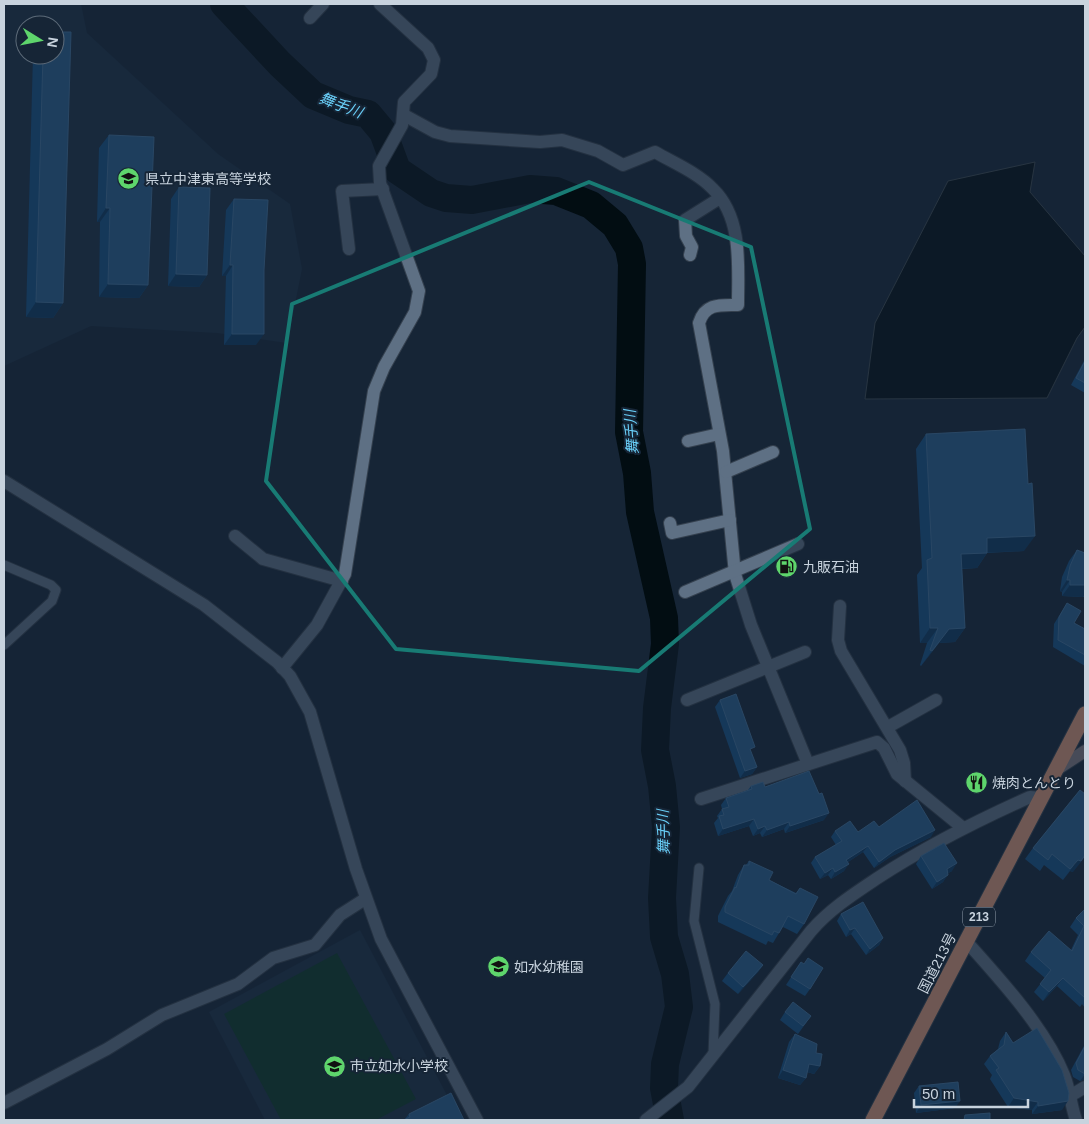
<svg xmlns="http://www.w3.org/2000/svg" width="1089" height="1124" font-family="Helvetica,'Noto Sans JP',sans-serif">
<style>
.built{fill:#1b2f44;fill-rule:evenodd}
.green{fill:#0d3827}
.water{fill:#020d12;stroke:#3d484f}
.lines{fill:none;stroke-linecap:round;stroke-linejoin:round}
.river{stroke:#020d12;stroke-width:28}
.lane-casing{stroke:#35414f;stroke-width:11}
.street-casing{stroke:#35414f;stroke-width:14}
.secondary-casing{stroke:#35414f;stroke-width:14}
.highway-casing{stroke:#35414f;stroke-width:17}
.lane{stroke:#5e7084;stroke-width:9}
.street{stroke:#5e7084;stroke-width:12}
.secondary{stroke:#837b80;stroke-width:12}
.highway{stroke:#da9675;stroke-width:15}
.wall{fill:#155084}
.shaded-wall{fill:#0d3961}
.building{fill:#285e8d;stroke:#41709a}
.marked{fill:none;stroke:#187b74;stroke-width:4;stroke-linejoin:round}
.labels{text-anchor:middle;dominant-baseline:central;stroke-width:4;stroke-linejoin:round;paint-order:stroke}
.shield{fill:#162536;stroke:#939fac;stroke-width:1}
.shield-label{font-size:12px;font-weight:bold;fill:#c8d3de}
.poi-label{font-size:14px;fill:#c8d3de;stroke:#162536;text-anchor:start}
.street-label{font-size:14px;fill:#c8d3de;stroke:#162536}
.water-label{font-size:15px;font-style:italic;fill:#69cff8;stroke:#162536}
</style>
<rect width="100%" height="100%" fill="#162536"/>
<g class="built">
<path d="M4 4H81L87 33 218 154 290 204 302 269 287 343 217 333 91 326 4 366ZM25 25H55V55H25Z"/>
<path d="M360 930 460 1120H265L209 1012Z"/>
</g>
<path class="green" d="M337 953 416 1099 376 1120H281L224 1014Z"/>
<path class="water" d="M1035 162 1030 192 1085 256V327L1077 338 1047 398 865 399 875 323 948 181Z"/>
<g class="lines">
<path class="river" d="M224 4 280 64 313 95 349 110 368 114 383 132 397 170 431 193 446 198 472 200 530 189 556 191 591 205 615 225 629 248 632 264 629 432 637 473 640 512 664 618 665 644 657 708 655 750 662 786 666 827 662 898 664 937 675 974 679 1007 665 1064 664 1088 670 1120"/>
<defs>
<g id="lane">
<path d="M4 565 51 585 56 590 52 601 4 645"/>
<path d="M699 868 694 921 715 1004 713 1055"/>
</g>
<g id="street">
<path d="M310 18 323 4"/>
<path d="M404 115 435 132 450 136 540 142 562 140 598 151 623 165 655 152C674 163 698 173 713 189 743 218 738 267 738 305 720 305 705 303 699 323L723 451 735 574 751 625 808 764"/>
<path d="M349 249 342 191 383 189"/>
<path d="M690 255 692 247 686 236 685 220 720 198"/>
<path d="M688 441 719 434"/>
<path d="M726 472 773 452"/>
<path d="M4 481 204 605 277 662 290 676 310 712 356 869 381 939 477 1120"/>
<path d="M670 523 672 533 730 520"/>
<path d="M235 536 263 559 342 581"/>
<path d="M685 592 798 544"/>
<path d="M840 606 838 640 841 651 900 750 904 763 905 781"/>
<path d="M282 668 317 625 345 574 374 391 384 367 415 312 419 291 380 183 379 166 402 125 404 102 431 74 434 60 428 48 380 4"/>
<path d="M687 700 805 652"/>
<path d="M888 727 936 700"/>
<path d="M701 799 877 742 884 748 897 774 963 828"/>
<path d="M966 941C1000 979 1045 1028 1064 1075 1070 1090 1071 1106 1076 1120"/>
<path d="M1070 1096 1085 1087"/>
<path d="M4 1103 107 1049 162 1015 238 984 273 958 315 945 340 915 365 899"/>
<path d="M646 1120 688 1087 811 931C829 910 852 895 876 879 925 847 976 821 1030 797L1040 798"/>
</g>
<path id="secondary" d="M1056 770 1085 751"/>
<path id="highway" d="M873 1120 1085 714"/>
</defs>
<use href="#lane" class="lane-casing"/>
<use href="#street" class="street-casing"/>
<use href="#secondary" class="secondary-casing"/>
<use href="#highway" class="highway-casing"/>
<use href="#lane" class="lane"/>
<use href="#street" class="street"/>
<use href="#secondary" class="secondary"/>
<use href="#highway" class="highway"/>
</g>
<g class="wall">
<path d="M33 55H55L63 303 53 318 26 317Z"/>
<path d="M109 135 148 285 139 298 99 297 100 222H97L99 148Z"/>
<path d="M179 187 207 275 199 287 168 286 171 199Z"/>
<path d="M234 199 256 345H224L226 276H222L226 210Z"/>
<path d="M1085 359V393L1071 385Z"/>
<path d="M926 434 1024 551 987 553 977 568 962 569 965 628 955 642 939 643 921 666 920 665 927 643H920L917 575 922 568 916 449Z"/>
<path d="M1077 550 1085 553V597H1083L1062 596V592L1060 591 1062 577 1069 561Z"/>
<path d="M1067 603 1074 623 1085 629V666L1053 647 1054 624Z"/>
<path d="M720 700 757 767 752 774 740 778 715 707Z"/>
<path d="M751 786 765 787 824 820 785 833 784 829 762 837 760 833 753 836 749 826 718 836 714 823 718 818 717 816 722 809 721 805 726 798 748 790Z"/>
<path d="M1080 790 1073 872 1070 871 1063 880 1044 865 1040 871 1025 859 1033 848Z"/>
<path d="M879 827 931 837 890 857 874 868 863 852 848 862 844 871 831 879 828 875 820 879 811 863 815 857 836 845 831 837 835 831 858 832Z"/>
<path d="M921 856 952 871 948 873 943 882 932 889 916 864Z"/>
<path d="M749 861 769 880 796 893 800 888 804 924 797 934 783 927 779 933 773 943 768 941 766 945 718 922V916L728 896 732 891 738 875 744 865H746Z"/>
<path d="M1085 909V1008L1082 1004 1080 1007 1057 986 1043 1001 1034 992 1045 978 1025 961 1031 952 1071 950 1078 935 1070 927 1076 918Z"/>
<path d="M841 914 883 938 879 945 866 955 851 934 846 937 837 921Z"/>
<path d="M801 962 810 989 805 996 786 985Z"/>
<path d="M763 965 758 972 738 994 722 981 728 973Z"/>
<path d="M785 1012 811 1016 798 1034 780 1020Z"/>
<path d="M1006 1032 1013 1043 1062 1110 1032 1114V1110L1008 1107 990 1079 992 1075 984 1064 990 1056 998 1049 1000 1041Z"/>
<path d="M795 1034 816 1053 820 1066 814 1074 807 1072 806 1078 800 1085 778 1078 789 1042Z"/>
<path d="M1085 1044V1079L1080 1081 1073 1077 1071 1070Z"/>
<path d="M919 1086 955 1108 916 1113 914 1093Z"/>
<path d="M409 1114 464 1120H404Z"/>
</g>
<g class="shaded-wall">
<path d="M106 208H110L100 222H97Z"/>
<path d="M230 265H233L226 276H222Z"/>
<path d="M176 274 207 275 199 287 168 286Z"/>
<path d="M108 284 148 285 139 298 99 297Z"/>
<path d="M36 302 63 303 53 318 26 317Z"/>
<path d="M232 334H264L256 345H224Z"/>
<path d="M1035 536 1024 551 976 553 987 538Z"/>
<path d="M987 553 977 568 951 569 961 554Z"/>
<path d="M1067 580H1070L1062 592 1060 591Z"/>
<path d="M1070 585H1085V594L1083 597 1062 596Z"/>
<path d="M930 628H938L927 643H920Z"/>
<path d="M965 628 955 642 939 643 921 666 932 651 949 629Z"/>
<path d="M757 767 752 774 740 778 745 771Z"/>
<path d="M829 813 824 820 785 833 790 826Z"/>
<path d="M754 819 749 826 718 836 723 829Z"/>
<path d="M789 822 784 829 762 837 767 830Z"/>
<path d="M765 826 760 833 753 836 758 829Z"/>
<path d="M935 830 931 837 890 857 874 868 879 862 895 850Z"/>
<path d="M868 846 863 852 842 866 846 860Z"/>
<path d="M1085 855V857L1073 872 1070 871 1063 880 1078 860Z"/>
<path d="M957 863 952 871 942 877 947 869Z"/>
<path d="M849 864 844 871 831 879 835 872Z"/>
<path d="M833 868 828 875 820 879 825 873Z"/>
<path d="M948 875 943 882 932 889 937 882Z"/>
<path d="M855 928 851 934 846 937 850 930Z"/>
<path d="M883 938 879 945 866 955 870 949Z"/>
<path d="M763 965 758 972 738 994 743 987Z"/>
<path d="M1063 978 1057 986 1043 1001 1049 992Z"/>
<path d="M809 1064 820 1066 814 1074 804 1071Z"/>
<path d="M783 1070 806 1078 800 1085 778 1078Z"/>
<path d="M1085 1073V1079L1080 1081 1085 1074Z"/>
<path d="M1014 1098 1038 1102 1032 1110 1008 1107Z"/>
<path d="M960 1101 955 1108 916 1113 921 1105Z"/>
<path d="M1068 1101 1062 1110 1032 1114 1038 1106Z"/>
</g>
<g class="building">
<path d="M55 32H71L63 303 36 302 43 55H55Z"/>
<path d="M109 135 154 137 148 285 108 284 110 208H106Z"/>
<path d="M179 187 210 188 207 275 176 274Z"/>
<path d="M234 199 268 200 264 270V334H232L233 265H230Z"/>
<path d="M1085 361V383L1076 378Z"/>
<path d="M1025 429 1028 484 1032 483 1035 536 987 538V553L961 554 965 628 949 629 932 651 930 650 938 628H930L927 560 932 558 926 434Z"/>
<path d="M1077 550 1085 553V585H1070V580H1067L1070 566Z"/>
<path d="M1067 603 1081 611 1074 623 1085 629V655L1058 640 1059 617Z"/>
<path d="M736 694 755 747 750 749 757 767 745 771 720 700Z"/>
<path d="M809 771 819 794 822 793 829 813 790 826 789 822 767 830 765 826 758 829 754 819 723 829 719 816 724 815 722 809 729 807 726 798 752 789 751 786 763 782 765 787Z"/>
<path d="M1080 790 1085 794V855L1081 861 1078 860 1070 869 1052 854 1048 860 1033 848Z"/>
<path d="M917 800 935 830 895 850 879 862 868 846 846 860 849 864 835 872 833 868 825 873 815 857 842 841 835 831 850 821 858 832 874 821 879 827Z"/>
<path d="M944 843 957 863 947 869 948 875 937 882 921 856Z"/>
<path d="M749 861 773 872 769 880 796 894 800 888 818 897 804 924 788 916 779 933 774 931 772 935 725 912V907L735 887 736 888 744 865H749Z"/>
<path d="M863 902 883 938 870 949 855 928 850 930 841 914Z"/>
<path d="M1085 909V998L1063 978 1049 992 1040 984 1051 970 1031 952 1049 931 1072 951 1084 926 1076 918Z"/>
<path d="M746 951 763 965 743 987 728 973Z"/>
<path d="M808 958 823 968 810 989 791 977 801 962 804 964Z"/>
<path d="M793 1002 811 1016 803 1026 785 1012Z"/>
<path d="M1037 1028 1062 1070 1069 1093 1068 1101 1038 1106V1102L1014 1098 996 1070 999 1068 990 1056 1004 1045 1006 1032 1013 1043Z"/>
<path d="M795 1034 817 1044 816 1053 822 1054 820 1066 809 1064 806 1078 783 1070Z"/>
<path d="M1085 1046V1074L1078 1070 1076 1063Z"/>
<path d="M958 1082 960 1101 921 1105 919 1086Z"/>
<path d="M451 1093 464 1120H404L410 1117 409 1114Z"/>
<path d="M990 1113V1120H964L965 1115Z"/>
</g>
<path d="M0 0H1089V1124H0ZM589 182 751 247 810 529 639 671 396 649 266 481 292 304Z" fill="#162536" fill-opacity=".55" fill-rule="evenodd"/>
<path class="marked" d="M589 182 751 247 810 529 639 671 396 649 266 481 292 304Z"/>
<defs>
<symbol id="school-disc" viewBox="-11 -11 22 22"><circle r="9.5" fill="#5ed56c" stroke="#162536"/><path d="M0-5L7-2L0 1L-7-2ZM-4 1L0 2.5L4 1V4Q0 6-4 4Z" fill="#111"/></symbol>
<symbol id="fuel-disc" viewBox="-11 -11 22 22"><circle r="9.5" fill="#5ed56c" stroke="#162536"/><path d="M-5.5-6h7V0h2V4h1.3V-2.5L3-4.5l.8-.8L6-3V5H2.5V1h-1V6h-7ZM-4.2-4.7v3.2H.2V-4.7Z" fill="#111"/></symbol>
<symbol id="restaurant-disc" viewBox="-11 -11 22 22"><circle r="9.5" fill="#5ed56c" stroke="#162536"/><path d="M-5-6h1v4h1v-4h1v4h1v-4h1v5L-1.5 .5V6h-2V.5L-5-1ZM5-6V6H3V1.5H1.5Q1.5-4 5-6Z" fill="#111"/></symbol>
</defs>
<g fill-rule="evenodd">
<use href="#school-disc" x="116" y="166" width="25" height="25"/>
<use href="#fuel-disc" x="774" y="554" width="25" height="25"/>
<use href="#restaurant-disc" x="964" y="770" width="25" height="25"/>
<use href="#school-disc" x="486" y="954" width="25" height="25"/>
<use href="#school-disc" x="322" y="1054" width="25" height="25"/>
</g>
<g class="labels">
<rect class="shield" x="963" y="907.5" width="32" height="19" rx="4"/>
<g class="shield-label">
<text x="979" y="917">213</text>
</g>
<g class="poi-label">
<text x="145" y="179">県立中津東高等学校</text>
<text x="803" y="567">九販石油</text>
<text x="992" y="783">焼肉とんとり</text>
<text x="514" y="967">如水幼稚園</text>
<text x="350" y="1066">市立如水小学校</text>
</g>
<g class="street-label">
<text transform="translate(937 963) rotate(-63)">国道213号</text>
</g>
<g class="water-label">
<text transform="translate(341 105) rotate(21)">舞手川</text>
<text transform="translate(631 432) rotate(-94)">舞手川</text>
<text transform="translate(663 832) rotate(-91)">舞手川</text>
</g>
</g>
<rect width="1089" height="1124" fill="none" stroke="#c8d3de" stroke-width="10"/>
<g transform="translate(40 40) rotate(100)"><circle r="24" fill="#162536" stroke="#5d6b79"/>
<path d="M0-4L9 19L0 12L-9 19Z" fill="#5ed56c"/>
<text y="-8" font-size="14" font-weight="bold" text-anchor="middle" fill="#c8d3de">N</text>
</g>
<path d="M914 1099v8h114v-8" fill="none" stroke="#c8d3de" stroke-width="2.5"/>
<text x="922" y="1099" font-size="15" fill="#c8d3de" stroke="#162536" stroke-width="4" paint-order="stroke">50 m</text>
</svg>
